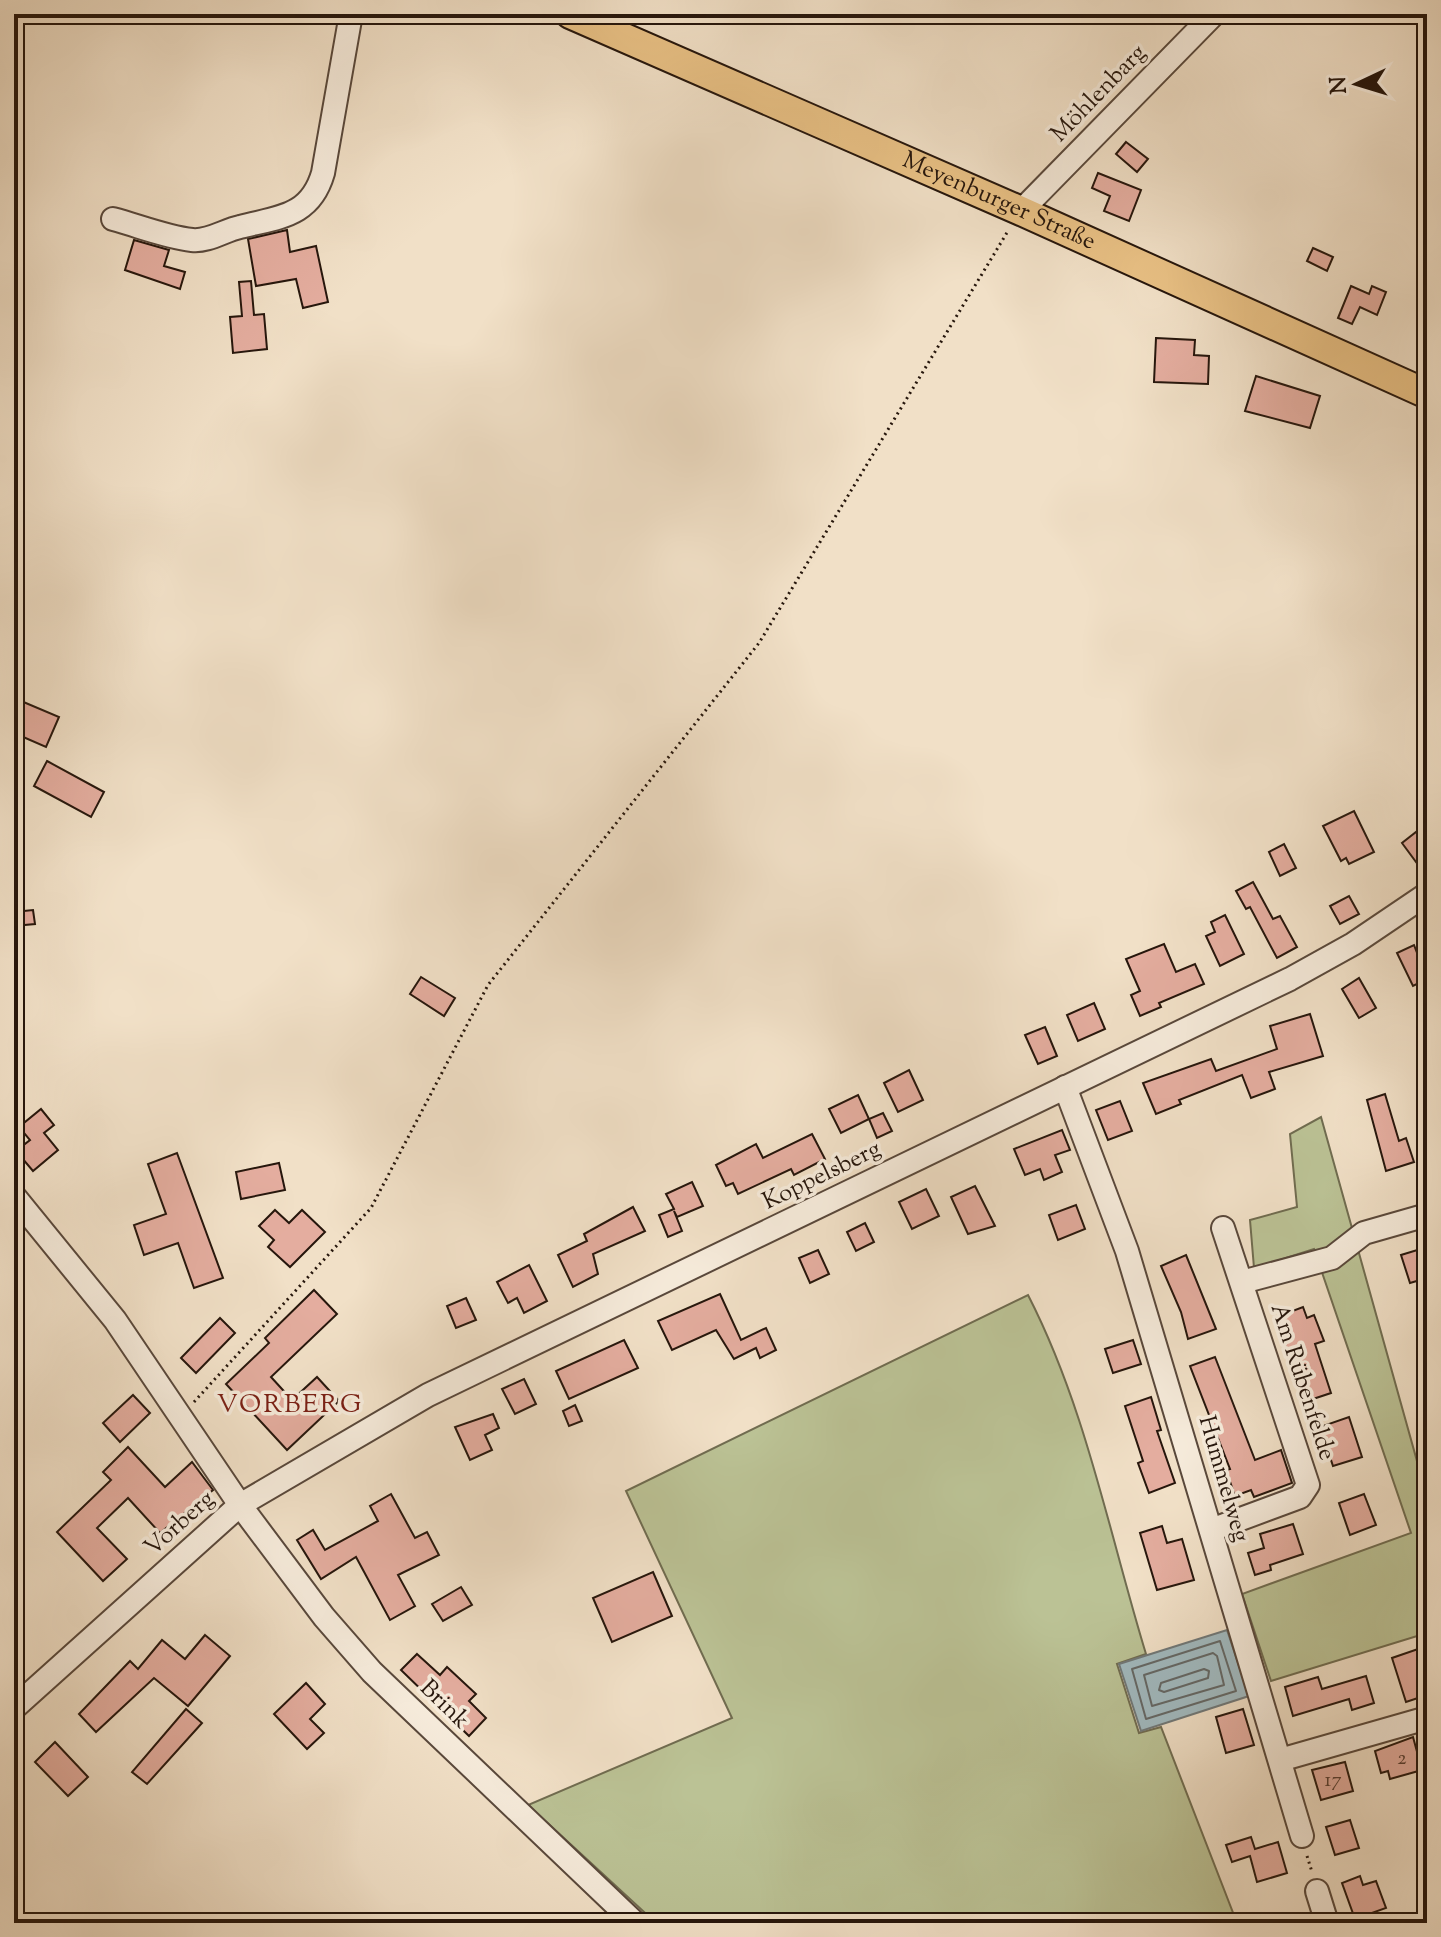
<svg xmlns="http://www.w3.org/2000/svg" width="1441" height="1937" font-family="'Sorts Mill Goudy',serif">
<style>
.green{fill:#bbc295;stroke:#706c50;stroke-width:2}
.water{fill:#a1bac0;stroke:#707878;stroke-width:2}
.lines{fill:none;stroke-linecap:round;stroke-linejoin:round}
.shore{stroke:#646866;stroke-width:2}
.building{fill:#e4ad9f;stroke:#26160c;stroke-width:2}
.minor-casing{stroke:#59483b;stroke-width:26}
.major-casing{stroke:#26160c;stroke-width:32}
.path{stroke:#26160c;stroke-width:3;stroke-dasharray:2 4;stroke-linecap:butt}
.minor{stroke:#f6ebdb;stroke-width:22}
.major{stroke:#e8c084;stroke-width:28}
.labels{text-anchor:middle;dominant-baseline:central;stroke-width:7;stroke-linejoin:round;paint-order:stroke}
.number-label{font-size:20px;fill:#563c31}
.street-label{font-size:24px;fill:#26160c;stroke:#f6ebdb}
.neighbourhood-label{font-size:26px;letter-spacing:2px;fill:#7a1f14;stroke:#f6ebdb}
</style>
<rect width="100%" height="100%" fill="#f1e0c7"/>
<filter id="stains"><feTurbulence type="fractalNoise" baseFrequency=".0025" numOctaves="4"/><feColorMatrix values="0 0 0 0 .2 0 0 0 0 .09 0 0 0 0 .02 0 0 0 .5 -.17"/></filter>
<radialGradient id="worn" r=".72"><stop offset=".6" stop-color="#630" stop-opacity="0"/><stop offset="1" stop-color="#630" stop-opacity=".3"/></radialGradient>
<g class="green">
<path d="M1321 1117 1427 1497V1633L1271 1681 1242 1594 1411 1533 1314 1249 1254 1268 1250 1220 1297 1207 1290 1134Z"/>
<path d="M1028 1295C1086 1408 1109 1533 1146 1654L1117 1664 1139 1733 1161 1727 1237 1923H656L528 1805 732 1718 626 1491Z"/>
</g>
<path class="water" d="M1227 1630 1249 1696 1141 1731 1119 1664Z"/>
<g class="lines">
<g class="shore">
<path d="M1220 1641 1236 1691 1146 1719 1132 1669Z"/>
<path d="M1213 1653 1217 1656 1224 1685 1152 1706 1144 1675Z"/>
<path d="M1204 1669 1209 1671 1208 1678 1164 1692 1159 1690 1161 1683Z"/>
</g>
</g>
<g class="building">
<path d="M1126 142 1148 159 1137 172 1116 154Z"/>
<path d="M1098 173 1141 190 1129 221 1104 211 1110 196 1092 188Z"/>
<path d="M287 230 290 252 316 246 328 302 303 308 296 279 256 286 248 239Z"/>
<path d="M134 240 169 250 164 266 185 272 180 289 125 270Z"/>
<path d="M1313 248 1333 257 1327 271 1307 261Z"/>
<path d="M251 281 254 315 264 314 267 349 233 353 230 317 242 316 239 282Z"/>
<path d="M1351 286 1369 294 1372 286 1386 292 1377 315 1360 307 1352 324 1338 318Z"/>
<path d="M1156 338 1195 340 1194 355 1209 356 1208 384 1154 382Z"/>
<path d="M1256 376 1320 396 1310 428 1245 411Z"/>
<path d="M14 698 59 717 46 747 14 733Z"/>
<path d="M47 761 104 792 91 817 34 786Z"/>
<path d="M1354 811 1374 852 1349 864 1346 858 1341 861 1323 826Z"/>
<path d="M1416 832 1420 838 1427 832V859L1419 866 1402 843Z"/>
<path d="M1284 844 1296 868 1280 876 1269 852Z"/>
<path d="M1253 882 1273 919 1280 916 1297 947 1277 958 1250 907 1246 909 1236 891Z"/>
<path d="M1349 896 1359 914 1340 924 1330 906Z"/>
<path d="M33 910 35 924 14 926V912Z"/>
<path d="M1225 915 1244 954 1220 966 1206 936 1215 932 1211 922Z"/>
<path d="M1164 944 1176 972 1195 964 1204 984 1159 1003 1161 1007 1140 1016 1131 995 1140 991 1126 959Z"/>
<path d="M1414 945 1427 979 1413 986 1397 953Z"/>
<path d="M421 977 455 998 444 1016 410 994Z"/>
<path d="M1359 978 1376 1008 1359 1018 1342 989Z"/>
<path d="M1094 1003 1105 1029 1078 1041 1067 1015Z"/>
<path d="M1310 1014 1323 1056 1269 1072 1275 1089 1251 1098 1242 1075 1179 1100 1181 1104 1156 1114 1143 1083 1211 1059 1216 1071 1277 1049 1270 1026Z"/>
<path d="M1045 1027 1057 1056 1038 1064 1025 1035Z"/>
<path d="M909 1070 923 1100 898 1112 884 1083Z"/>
<path d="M1385 1094 1399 1141 1406 1138 1414 1162 1386 1171 1367 1100Z"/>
<path d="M858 1095 869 1119 841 1133 829 1109Z"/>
<path d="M1120 1101 1132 1131 1108 1140 1096 1110Z"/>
<path d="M41 1109 54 1125 44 1133 58 1150 33 1171 16 1151 30 1140 19 1127Z"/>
<path d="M883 1113 892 1131 877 1138 869 1119Z"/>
<path d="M1062 1130 1070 1150 1055 1155 1062 1172 1044 1180 1040 1169 1025 1175 1014 1149Z"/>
<path d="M812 1134 825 1159 794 1175 791 1169 738 1194 733 1183 726 1186 716 1165 756 1144 763 1158Z"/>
<path d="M177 1153 223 1278 194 1288 178 1243 144 1255 134 1225 166 1214 148 1164Z"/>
<path d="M279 1163 285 1190 241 1199 236 1172Z"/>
<path d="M692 1182 703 1206 677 1217 674 1211 682 1231 668 1237 659 1215 674 1209 666 1194Z"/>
<path d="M975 1186 995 1226 968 1234 951 1197Z"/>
<path d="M926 1189 939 1216 912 1229 899 1202Z"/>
<path d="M1076 1205 1085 1229 1058 1240 1049 1215Z"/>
<path d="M633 1207 645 1231 593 1254 598 1274 573 1287 558 1255 587 1241 584 1234Z"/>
<path d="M275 1210 289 1223 302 1210 325 1232 290 1267 268 1247 274 1240 259 1226Z"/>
<path d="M865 1223 874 1242 856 1251 847 1232Z"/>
<path d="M1427 1247V1278L1410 1283 1401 1255Z"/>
<path d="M818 1250 829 1274 810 1283 799 1258Z"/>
<path d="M1186 1255 1216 1329 1188 1339 1181 1312 1161 1266Z"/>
<path d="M529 1265 547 1301 524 1313 517 1298 508 1303 497 1282Z"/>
<path d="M314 1290 337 1314 271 1377 292 1400 317 1377 339 1401 287 1450 226 1384 269 1343 265 1338Z"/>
<path d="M720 1294 741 1340 766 1328 776 1350 760 1358 756 1348 734 1359 716 1330 672 1350 658 1321Z"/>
<path d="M466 1298 476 1320 456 1328 447 1306Z"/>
<path d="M1303 1307 1307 1318 1314 1315 1324 1341 1315 1344 1331 1393 1307 1401 1274 1318Z"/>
<path d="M220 1318 235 1333 196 1373 181 1358Z"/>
<path d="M624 1340 638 1368 569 1399 556 1371Z"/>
<path d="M1133 1340 1141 1364 1113 1373 1105 1349Z"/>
<path d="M1215 1357 1255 1460 1281 1450 1292 1483 1254 1497 1251 1490 1235 1496 1226 1470 1230 1469 1190 1366Z"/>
<path d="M524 1379 536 1404 515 1414 502 1389Z"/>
<path d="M133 1395 150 1413 120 1442 103 1423Z"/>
<path d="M1151 1397 1161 1430 1157 1431 1175 1483 1149 1493 1138 1463 1143 1461 1125 1406Z"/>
<path d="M575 1405 582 1421 569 1426 563 1411Z"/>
<path d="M493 1414 499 1428 485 1435 492 1450 470 1460 455 1427Z"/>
<path d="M1349 1417 1362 1457 1333 1466 1320 1427Z"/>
<path d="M128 1447 165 1487 192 1462 213 1490 160 1533 128 1498 97 1528 127 1559 103 1581 57 1532 111 1480 103 1472Z"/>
<path d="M391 1494 415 1538 427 1532 439 1555 398 1575 415 1606 390 1620 356 1557 321 1579 297 1540 313 1530 325 1550 378 1521 370 1506Z"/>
<path d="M1364 1494 1376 1525 1350 1535 1339 1503Z"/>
<path d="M1293 1524 1303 1554 1270 1565 1271 1570 1255 1575 1248 1553 1264 1548 1260 1534Z"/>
<path d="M1162 1526 1167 1543 1182 1539 1194 1580 1157 1590 1140 1533Z"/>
<path d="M653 1572 672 1616 612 1642 593 1598Z"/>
<path d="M461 1587 472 1605 443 1621 432 1604Z"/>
<path d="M205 1635 230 1656 188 1706 154 1678 96 1732 79 1714 130 1661 138 1669 162 1640 185 1659Z"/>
<path d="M1418 1649 1424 1667H1427V1695L1406 1702 1392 1658Z"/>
<path d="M417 1654 440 1675 447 1667 476 1694 469 1701 486 1718 469 1736 401 1670Z"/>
<path d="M1366 1676 1374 1703 1352 1710 1349 1699 1293 1716 1285 1687 1318 1677 1322 1689Z"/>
<path d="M306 1683 325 1704 310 1719 324 1733 307 1749 274 1714Z"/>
<path d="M186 1709 202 1723 147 1784 132 1772Z"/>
<path d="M1243 1709 1254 1745 1226 1753 1216 1717Z"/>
<path d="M1413 1737 1422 1770 1390 1779 1388 1771 1381 1773 1375 1751Z"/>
<path d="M55 1742 88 1777 68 1796 35 1762Z"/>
<path d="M1345 1762 1353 1791 1321 1800 1312 1770Z"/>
<path d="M1350 1820 1359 1848 1335 1855 1326 1827Z"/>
<path d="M1251 1837 1255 1849 1278 1842 1287 1873 1257 1882 1250 1856 1232 1862 1226 1845Z"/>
<path d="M1360 1876 1363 1885 1376 1881 1386 1908 1355 1919 1342 1883Z"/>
</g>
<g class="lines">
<defs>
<g id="minor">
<path d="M1021 211 1214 14"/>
<path d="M113 219C139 226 166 237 192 240 208 242 225 230 240 227 277 217 310 218 323 173L351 14"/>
<path d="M1065 1087 1127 1251 1302 1836"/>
<path d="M14 1196 115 1320 240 1505 324 1617 372 1672 635 1923"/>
<path d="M1242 1282 1332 1258 1364 1233 1427 1215"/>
<path d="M1211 1530 1300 1497 1308 1485 1223 1228"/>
<path d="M14 1708 240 1505 428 1395 1290 979 1353 944 1427 894"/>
<path d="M1280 1760 1427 1718"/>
<path d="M1317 1891 1327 1923"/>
</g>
<g id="major">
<path id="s1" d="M570 14 1021 211 1427 394"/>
</g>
</defs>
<use href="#minor" class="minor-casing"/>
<use href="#major" class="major-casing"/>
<g class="path">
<path d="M194 1402 371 1208 488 985 759 643 1008 231"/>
<path d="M1307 1856 1312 1872"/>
</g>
<use href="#minor" class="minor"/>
<use href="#major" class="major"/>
</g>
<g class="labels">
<g class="number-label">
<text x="1402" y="1759">2</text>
<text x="1333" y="1781">17</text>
</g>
<g class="street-label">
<text transform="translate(1099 94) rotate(-46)">Möhlenbarg</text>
<text stroke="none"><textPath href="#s1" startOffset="468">Meyenburger Straße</textPath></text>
<text transform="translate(822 1176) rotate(-26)">Koppelsberg</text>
<text transform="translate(1302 1382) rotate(72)">Am Rübenfelde</text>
<text transform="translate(1223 1479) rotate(74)">Hummelweg</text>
<text transform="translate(180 1524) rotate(-42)">Vorberg</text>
<text transform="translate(444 1705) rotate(44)">Brink</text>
</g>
<g class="neighbourhood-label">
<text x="290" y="1405">VORBERG</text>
</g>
</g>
<rect width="1441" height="1937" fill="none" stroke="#f1e0c7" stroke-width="48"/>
<rect x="16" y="16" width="1409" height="1905" fill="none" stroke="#26160c" stroke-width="4"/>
<rect x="24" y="24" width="1393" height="1889" fill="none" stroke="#26160c" stroke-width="2"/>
<g transform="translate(1357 84) rotate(266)" stroke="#f6ebdb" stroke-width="6" paint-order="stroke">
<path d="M0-6L14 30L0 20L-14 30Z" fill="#26160c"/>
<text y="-12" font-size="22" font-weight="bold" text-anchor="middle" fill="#26160c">N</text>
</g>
<rect width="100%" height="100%" filter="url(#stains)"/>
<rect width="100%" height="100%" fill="url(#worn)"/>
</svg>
